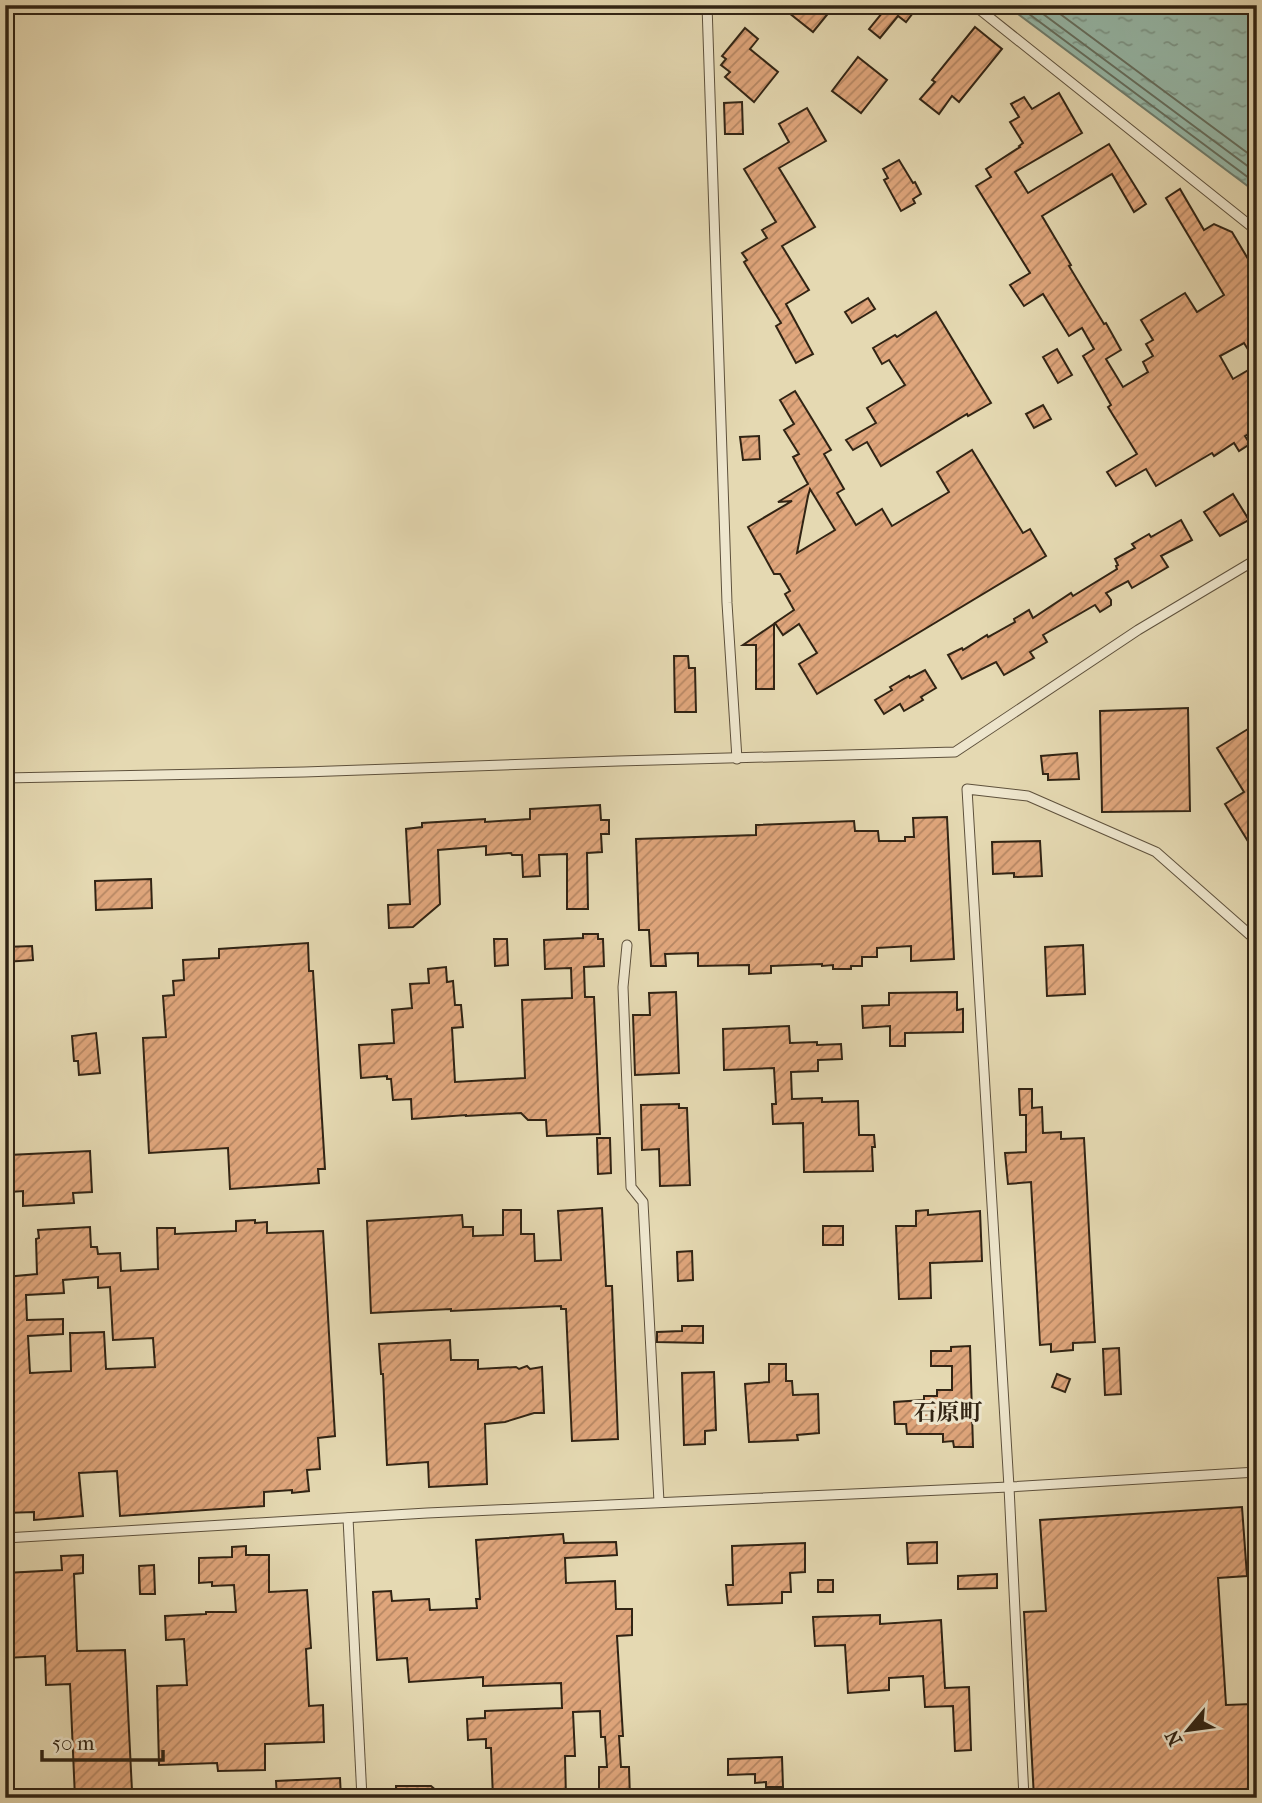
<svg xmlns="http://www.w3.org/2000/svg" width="1262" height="1803" font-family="'IM FELL French Canon','Noto Serif JP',serif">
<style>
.water{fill:url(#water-ripples);stroke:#6e7e6f;stroke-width:2}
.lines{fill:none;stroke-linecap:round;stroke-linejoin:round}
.shore{stroke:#646f60;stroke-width:2}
.building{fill:url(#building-hatch);stroke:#312414;stroke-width:2;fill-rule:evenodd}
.lane-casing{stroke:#5e513c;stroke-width:11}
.lane{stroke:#eee6cd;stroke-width:9}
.labels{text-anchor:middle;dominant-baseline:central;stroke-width:6;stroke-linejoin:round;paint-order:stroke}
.quarter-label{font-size:23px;font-weight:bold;fill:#312414;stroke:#eee6cd}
</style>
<defs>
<pattern id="water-ripples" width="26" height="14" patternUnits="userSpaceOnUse" patternTransform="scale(1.75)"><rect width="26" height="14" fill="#96baab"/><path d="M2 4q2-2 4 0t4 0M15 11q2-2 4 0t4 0" fill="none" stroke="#7b978a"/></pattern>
<pattern id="building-hatch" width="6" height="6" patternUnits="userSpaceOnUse" patternTransform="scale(1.75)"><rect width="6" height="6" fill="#e0a67c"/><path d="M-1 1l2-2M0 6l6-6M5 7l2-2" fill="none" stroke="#b68764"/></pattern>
</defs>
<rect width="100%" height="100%" fill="#e5d9b2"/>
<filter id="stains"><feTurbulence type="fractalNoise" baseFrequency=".00286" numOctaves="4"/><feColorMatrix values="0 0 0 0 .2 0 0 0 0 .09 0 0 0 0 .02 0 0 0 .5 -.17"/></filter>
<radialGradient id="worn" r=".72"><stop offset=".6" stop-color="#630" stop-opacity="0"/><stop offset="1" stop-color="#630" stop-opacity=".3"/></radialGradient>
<path class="water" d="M1006 5H1257V193Z"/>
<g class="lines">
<g class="shore">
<path d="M1017 5 1257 184"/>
<path d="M1031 5 1257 173"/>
<path d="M1048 5 1257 160"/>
</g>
</g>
<g class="building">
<path d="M779 5H835L813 32Z"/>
<path d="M884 5H919L906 22 898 16 880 38 869 29 887 7Z"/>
<path d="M975 27 1002 49 959 102 952 96 939 114 920 99 935 82 932 80Z"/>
<path d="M745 28 758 39 750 49 778 72 754 102 725 77 730 72 721 65 726 59 722 56Z"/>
<path d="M858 57 887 80 861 113 832 91Z"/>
<path d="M1059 93 1082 133 1015 172 1028 193 1109 144 1146 204 1134 212 1112 174 1042 216 1071 265 1069 266 1104 324 1106 323 1121 350 1106 359 1123 387 1148 372 1143 362 1153 356 1146 344 1153 340 1141 320 1185 293 1197 312 1224 295 1166 198 1180 189 1204 230 1214 224 1232 232 1257 274V364L1244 343 1220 356 1233 379 1257 365V429L1245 436 1250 444 1239 451 1234 443 1214 456 1212 453 1156 486 1146 469 1116 486 1107 472 1137 454 1108 407 1111 405 1083 356 1094 349 1082 328 1069 336 1043 294 1024 306 1010 285 1030 273 976 186 991 177 986 169 1020 147 1019 146 1023 143 1010 122 1019 117 1011 104 1024 97 1032 109Z"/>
<path d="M742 102 743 134H725L724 103Z"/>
<path d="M807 108 826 141 779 168 815 227 782 246 809 290 786 304 813 354 796 363 776 326 781 323 744 262 747 260 742 253 767 238 762 230 776 222 744 169 789 142 779 124Z"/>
<path d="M899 160 913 183 915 182 921 194 913 199 915 203 901 211 884 180 888 178 883 169Z"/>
<path d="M868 298 875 309 852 323 845 312Z"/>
<path d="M936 312 991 403 968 416 967 414 881 466 867 442 853 450 846 440 876 423 867 408 905 385 889 360 882 364 873 348 895 335 897 337Z"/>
<path d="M1057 349 1072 375 1058 383 1043 357Z"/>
<path d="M795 391 831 450 824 454 844 489 837 493 856 525 882 509 892 526 949 492 937 472 972 450 1023 533 1030 529 1046 556 817 694 799 664 817 653 799 624 783 635 775 623 794 610 785 594 790 591 780 574H774L748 527 792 501 778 502 808 484 793 457 799 454 784 430 794 424 780 400ZM810 489 835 530 797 553 808 496Z"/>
<path d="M1043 405 1051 419 1034 428 1026 414Z"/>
<path d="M759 436 760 459 743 460 740 437Z"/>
<path d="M1233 494 1249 520 1220 536 1204 512Z"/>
<path d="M1181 520 1192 540 1161 556 1168 567 1132 588 1128 581 1106 593 1111 600V605L1100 612 1095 605 1043 635 1047 642 1030 652 1034 658 1004 675 996 662 962 679 948 655 962 648 963 650 987 635 988 637 1015 622 1014 619 1029 610 1033 618 1071 593 1073 596 1117 569 1116 566 1118 565 1115 559 1135 548 1132 544 1149 534 1151 537Z"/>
<path d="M774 624V689H756V645H743Z"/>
<path d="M674 656H688L689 668H695L696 712H675Z"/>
<path d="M925 670 936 688 921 697 923 700 904 711 900 704 884 714 875 700 892 690 890 687 909 676 910 678Z"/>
<path d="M1188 708 1190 811 1102 812 1100 711Z"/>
<path d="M1248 729 1257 743V856L1225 804 1244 792 1217 748Z"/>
<path d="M1077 753 1079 779 1048 780V774H1043L1041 756Z"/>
<path d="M600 805 601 820H609V834H601L602 852 587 853 588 909H567V854L539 855 540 876 523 877 522 855H512L511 853 486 855V846L438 850 440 904 413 927 389 928 388 905 410 904 406 829 422 827V823L485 819V822L530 819V809Z"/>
<path d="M947 817 954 959 911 961V946L877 948V957H862V966H851V969H833V965L822 966V964L771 966V973L749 974V965L698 966V953L665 954 666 966H651L649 930H639L636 839 756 835V825L854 821 855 831H878L879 841H905V837H914L913 818Z"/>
<path d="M1040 841 1042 876 1014 877V873L993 874 992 842Z"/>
<path d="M151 879 152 908 96 910 95 881Z"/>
<path d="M583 934H598V939H603L604 966 584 967 585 997H594L600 1134 547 1136 546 1120H528L521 1113 466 1116V1115L412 1119 411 1099 393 1100 391 1079H387V1076L361 1078 359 1045 394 1043 392 1010 412 1008 410 984 429 983 428 969 446 967 447 982 453 981 455 1005H461L463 1027 452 1028 455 1082 525 1078 522 1000 572 998 571 968 545 969 544 940 583 938Z"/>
<path d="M494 939H507L508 965 495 966Z"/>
<path d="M308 943 309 971H313L325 1169H318L319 1183 230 1189 228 1148 149 1153 143 1038 166 1037 163 996 174 995 173 981 184 980 183 960 219 958V949Z"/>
<path d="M1083 945 1085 994 1047 996 1045 947Z"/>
<path d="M32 946 33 960 5 962V947Z"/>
<path d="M676 992 679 1073 635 1075 633 1015H650L649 993Z"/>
<path d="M957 992V1010L963 1009V1032L905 1033V1046H890V1026L863 1028 862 1006 889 1005V993Z"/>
<path d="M789 1026 790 1043 817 1042V1045L841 1044 842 1059 818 1060V1071L791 1072 792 1099 822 1098V1102L858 1101 859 1135H874L875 1147H872L873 1171 804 1172 803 1123 773 1124 772 1104H776L774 1068 724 1070 723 1029Z"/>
<path d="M96 1033 100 1073 79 1075 78 1061H74L72 1036Z"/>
<path d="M1019 1089H1032V1108L1042 1107 1043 1133 1061 1132V1139L1084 1138 1095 1342 1073 1343V1350L1051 1352V1344L1040 1345 1031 1182 1008 1184 1005 1153 1026 1152V1115H1020Z"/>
<path d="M679 1104V1108H687L690 1185 660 1186 659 1149 642 1150 641 1105Z"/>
<path d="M597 1138H610L611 1173 598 1174Z"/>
<path d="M90 1151 92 1192 73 1193 74 1203 23 1206V1191L11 1192 9 1155Z"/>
<path d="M602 1208 606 1286H612L618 1439 572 1441 566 1309H561V1306L451 1311V1309L371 1313 367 1221 462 1215 463 1227H473V1236L503 1235V1210H521V1234H534L535 1261 561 1260 558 1211Z"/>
<path d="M928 1210V1215L980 1211 982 1261 930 1263 931 1298 899 1299 896 1226H916V1211Z"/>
<path d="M255 1220V1223L267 1222V1233L323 1231 335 1436 318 1438 320 1469 307 1470 309 1491 292 1493V1490L264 1492V1506L120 1516 117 1471 79 1473 83 1516 34 1520V1512L5 1513V1277L37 1274 36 1239 39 1238 38 1230 90 1227 91 1247H97L98 1254 120 1253 121 1271 158 1269 157 1228H175V1234L236 1231V1221ZM98 1277V1288L110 1287 113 1340 153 1338 155 1367 106 1369 104 1332 77 1333H70L71 1371 30 1373 28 1336 63 1334V1319L27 1320 26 1295 64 1293 63 1280Z"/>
<rect x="823" y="1226" width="20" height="19"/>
<path d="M692 1251 693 1280 678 1281 677 1252Z"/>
<path d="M682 1326H703V1343L657 1342V1332L682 1331Z"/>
<path d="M450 1340 451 1360H478V1369L516 1367 519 1369 527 1366 530 1369 542 1367 544 1413H534L505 1422 485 1424 487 1484 429 1487 428 1462 387 1465 383 1374H381L379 1344Z"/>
<path d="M970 1346 973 1447H954L953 1441 943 1442V1434H907L906 1424H895L894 1402 924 1400V1396H937V1390H952V1366H931V1351H951V1347Z"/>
<path d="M1119 1348 1121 1394 1105 1395 1103 1349Z"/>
<path d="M769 1364H786V1381H792L793 1395 818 1394 819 1433 797 1435 798 1440 749 1442 745 1384 769 1382Z"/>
<path d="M714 1372 716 1430 705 1431V1444L684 1445 682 1373Z"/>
<path d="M1057 1374 1070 1379 1065 1392 1052 1387Z"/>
<path d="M1242 1507 1247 1576 1218 1578 1226 1705 1252 1704 1253 1732 1257 1731V1794L1218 1796V1798H1034L1024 1612 1046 1611 1040 1520Z"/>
<path d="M563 1534 564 1543 616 1542 617 1555 565 1558 566 1583 615 1581 616 1609H632V1635L617 1636 623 1736H619L621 1767H629L630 1798H604V1789H599V1767H607L605 1737H601L600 1711 573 1712 575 1756H565L566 1798H493L491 1748H486V1739L468 1740 467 1719 485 1718V1711L562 1708 561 1683 483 1686V1677L409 1682 407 1658 377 1660 373 1592 391 1591 392 1601 429 1599 430 1610 477 1608 476 1599H480L476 1540Z"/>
<path d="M937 1542V1563L908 1564 907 1543Z"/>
<path d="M805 1543V1572L790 1573 791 1592H782V1603L728 1605 726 1585H733L732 1546Z"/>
<path d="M246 1546V1555H269V1592L307 1590 311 1648 306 1649 309 1706 323 1705 324 1742 265 1744V1770L218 1771 217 1763 159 1765 157 1686 187 1685 184 1639 166 1640 165 1616 206 1614V1612H236L234 1585 212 1586V1582L199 1583V1558L232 1557V1547Z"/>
<path d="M83 1555V1573L74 1574 77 1651 125 1650 132 1791 118 1798H75L70 1684 46 1685 45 1656 5 1658V1573L62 1570 61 1556Z"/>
<path d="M154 1565 155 1594H140L139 1566Z"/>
<path d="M997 1574V1588L958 1589V1576Z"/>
<rect x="818" y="1580" width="15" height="12"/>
<path d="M880 1615V1624L941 1620 945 1688 969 1687 971 1750 955 1751 953 1706 925 1707 923 1676 889 1678V1690L848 1693 845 1645 815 1646 813 1617Z"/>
<path d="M782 1757 783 1787H766V1782L755 1783V1774L728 1775V1759Z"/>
<path d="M340 1778 341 1798H277L276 1781Z"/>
<path d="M396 1786H431L445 1798H396Z"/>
</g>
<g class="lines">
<defs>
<g id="lane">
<path d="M707 5 727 603 737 759"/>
<path d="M974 5 1257 231"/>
<path d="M5 767 10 778"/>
<path d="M5 778 304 772 618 761 955 752 1138 630 1257 559"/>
<path d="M627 945 623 987 631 1187 643 1202 659 1502"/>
<path d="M348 1518 362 1798"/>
<path d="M5 1538 427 1513 1009 1487 1257 1472"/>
<path d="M1024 1798 1009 1487 967 789 1028 796 1156 852 1257 941"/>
</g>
</defs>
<use href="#lane" class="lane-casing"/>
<use href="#lane" class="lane"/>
</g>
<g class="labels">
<g class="quarter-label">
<text x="948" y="1412">石原町</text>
</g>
</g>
<rect width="1262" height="1803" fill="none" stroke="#e5d9b2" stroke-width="28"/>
<rect x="7" y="7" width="1248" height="1789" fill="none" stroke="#312414" stroke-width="3.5"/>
<rect x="14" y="14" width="1234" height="1775" fill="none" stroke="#312414" stroke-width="2"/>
<g transform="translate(1188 1730) rotate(241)" stroke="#eee6cd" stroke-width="5" paint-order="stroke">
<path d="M0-5L12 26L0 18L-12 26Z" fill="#312414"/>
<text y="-10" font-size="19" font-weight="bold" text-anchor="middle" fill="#312414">N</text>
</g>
<path d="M42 1750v10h121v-10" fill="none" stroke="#312414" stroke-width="3.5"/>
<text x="52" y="1750" font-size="21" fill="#312414" stroke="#eee6cd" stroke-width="5" paint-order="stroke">50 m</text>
<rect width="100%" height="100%" filter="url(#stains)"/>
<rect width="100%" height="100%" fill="url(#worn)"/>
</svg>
